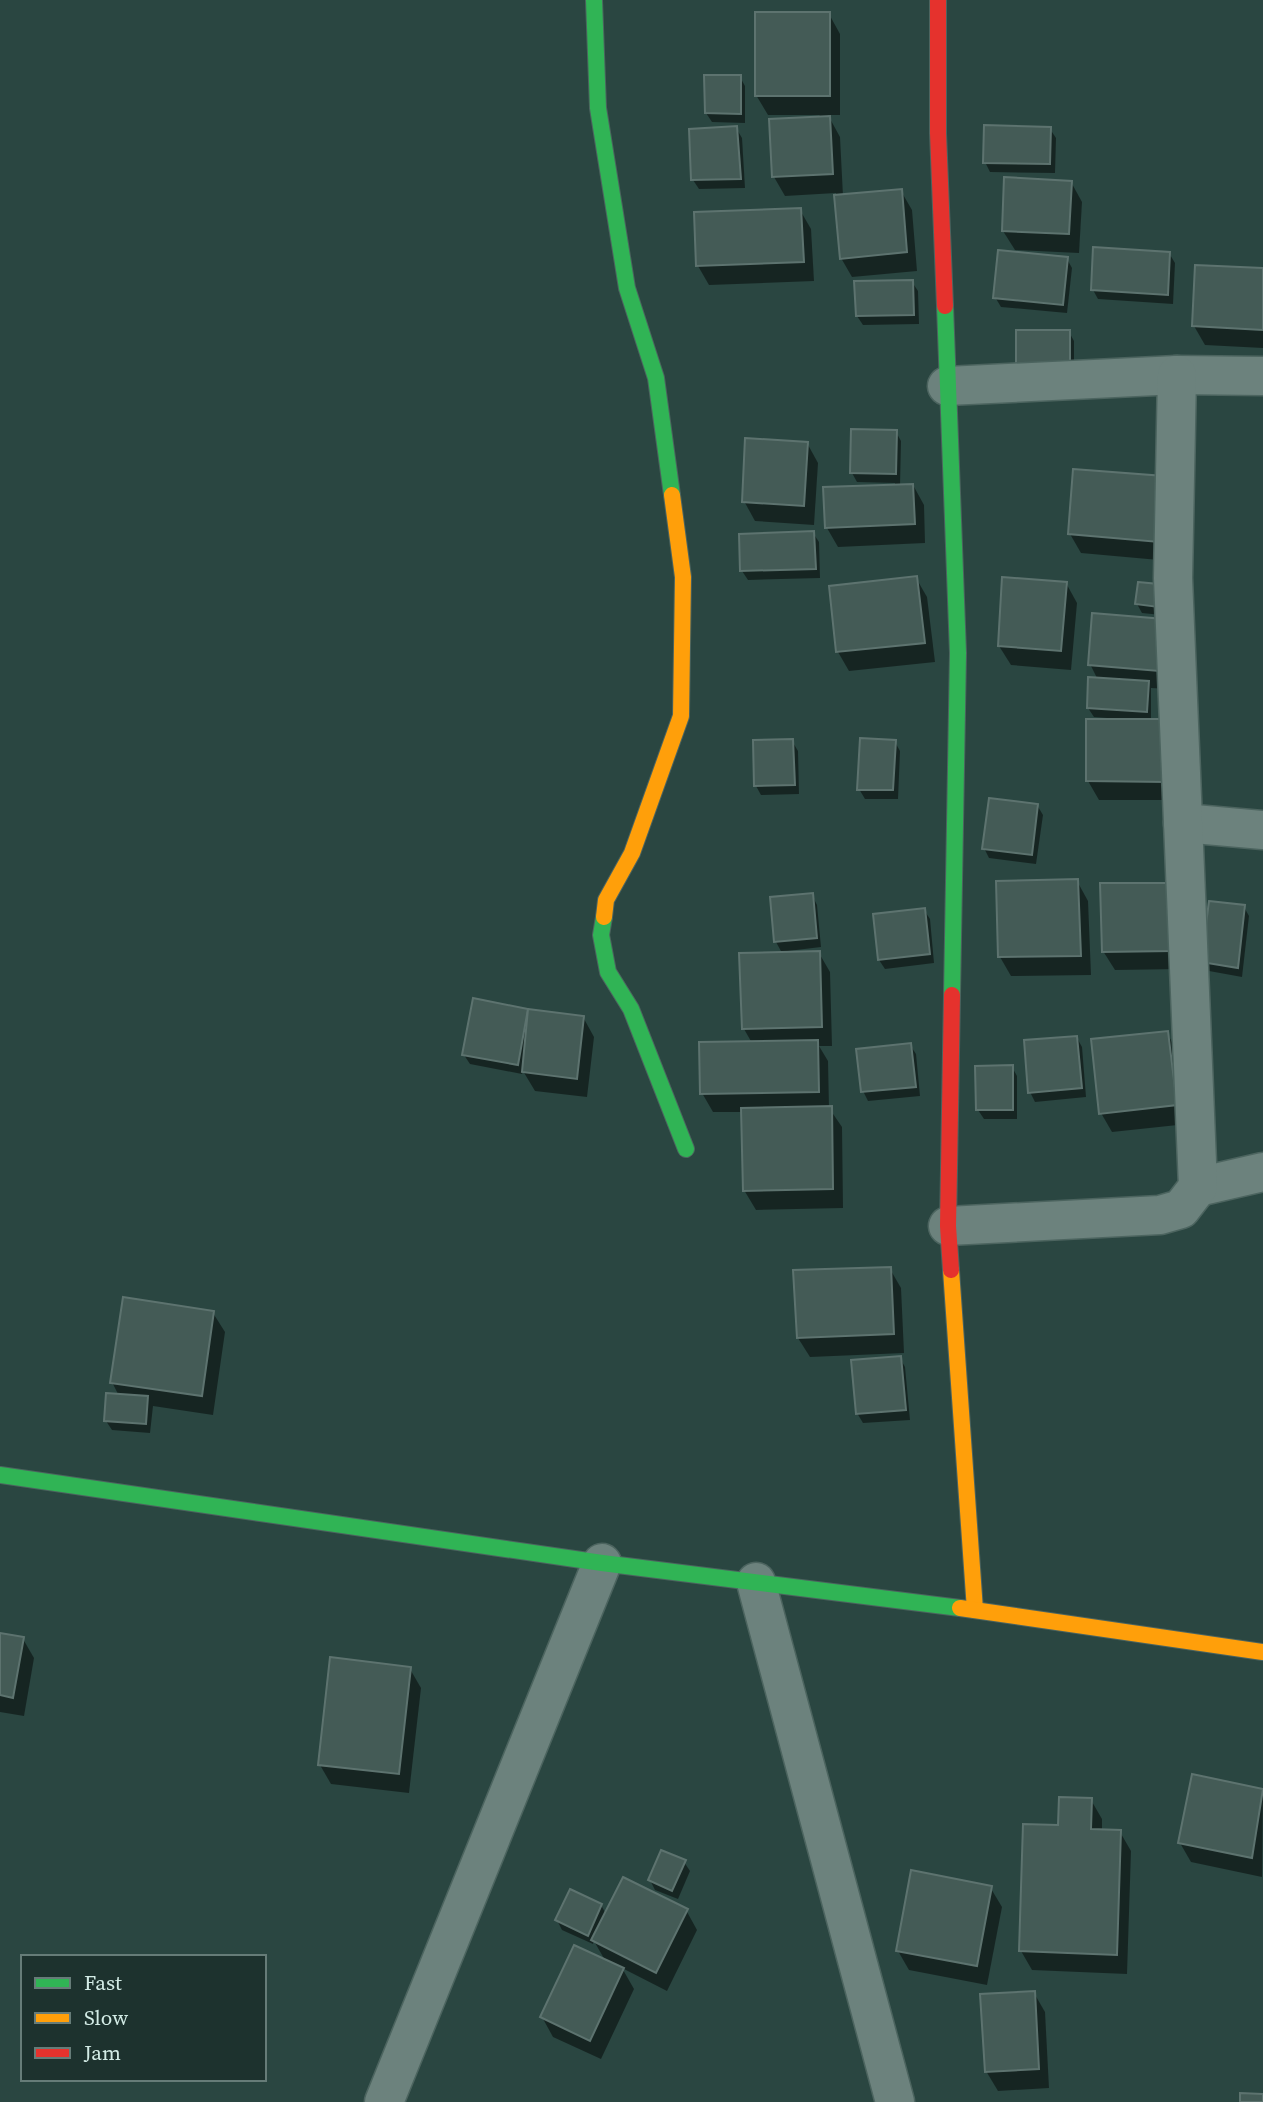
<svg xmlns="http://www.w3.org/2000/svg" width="1263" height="2102" font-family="'Source Serif 4',serif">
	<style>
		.shadow { fill: #0007 }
		.building { fill: #445b56; stroke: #5d736f; stroke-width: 2 }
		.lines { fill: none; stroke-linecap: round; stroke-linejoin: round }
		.street-casing { stroke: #4c645f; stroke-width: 41 }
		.fast-casing { stroke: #4c645f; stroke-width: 18 }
		.slow-casing { stroke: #4c645f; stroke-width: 18 }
		.jam-casing { stroke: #4c645f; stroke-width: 18 }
		.street { stroke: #6c827d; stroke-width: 38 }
		.fast { stroke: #30b455; stroke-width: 16 }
		.slow { stroke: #ff9f0a; stroke-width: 16 }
		.jam { stroke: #e5322d; stroke-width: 16 }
	</style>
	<rect width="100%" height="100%" fill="#2a4641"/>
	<g class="shadow">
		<polygon points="829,14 840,34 840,115 828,115 840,137 843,196 901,191 912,210 917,271 852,277 841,258 836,193 785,196 774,177 820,115 768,115 756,95"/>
		<polygon points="740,77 745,86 745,123 712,122 706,113"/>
		<polygon points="736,128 742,138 745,188 699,189 693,180"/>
		<polygon points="1050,129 1056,138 1055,173 990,172 985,162"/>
		<polygon points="1071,182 1082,202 1079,253 1015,250 1003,231"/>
		<polygon points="800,210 811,229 814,281 709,285 698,266"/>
		<polygon points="1169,253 1175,263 1173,304 1098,299 1093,290"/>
		<polygon points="1067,259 1072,268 1067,313 1001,307 995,297"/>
		<polygon points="1263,270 1263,348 1205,345 1194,326"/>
		<polygon points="912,282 918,291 919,324 863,325 857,316"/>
		<polygon points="1069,332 1074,341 1074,384 1023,383"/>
		<polygon points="896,432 901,441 900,486 913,485 924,505 925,543 838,547 827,528 895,486 895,483 857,482 852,473"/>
		<polygon points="807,443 818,463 814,525 755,521 744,501"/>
		<polygon points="1163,478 1170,561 1081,553 1070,534"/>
		<polygon points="813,533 819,542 820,578 748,580 742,571"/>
		<polygon points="916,578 927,597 935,662 849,671 838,652"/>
		<polygon points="1066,583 1077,603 1071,670 1011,665 999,646"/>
		<polygon points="1139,584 1171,616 1142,613 1137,604"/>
		<polygon points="1163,620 1170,689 1151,688 1151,721 1176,800 1099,800 1088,781 1107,718 1094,717 1088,708 1098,680 1090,664"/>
		<polygon points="792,741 798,751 799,794 761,795 756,786 755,742"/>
		<polygon points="895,742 900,751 898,799 865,799 859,789"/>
		<polygon points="1037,805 1043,815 1036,864 989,858 984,848"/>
		<polygon points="1077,881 1088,901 1091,975 1011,976 1000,957"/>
		<polygon points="1170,885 1182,969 1115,970 1103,951"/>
		<polygon points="812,895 817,905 821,947 788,951 788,953 819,953 830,972 832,1046 819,1046 828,1061 829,1108 842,1127 843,1208 756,1210 744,1190 743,1112 713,1112 702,1093 752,1043 744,1029 782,953 776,942"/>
		<polygon points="1244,907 1249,916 1242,977 1209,971 1203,962"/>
		<polygon points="924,910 930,919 934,963 885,969 879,960"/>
		<polygon points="527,1011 530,1016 583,1017 594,1037 587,1097 535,1091 523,1071 522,1074 470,1064 464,1055"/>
		<polygon points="1167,1033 1178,1053 1187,1124 1112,1132 1101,1113"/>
		<polygon points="1077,1038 1082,1047 1086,1097 1035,1102 1030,1092"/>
		<polygon points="910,1045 916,1054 920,1096 868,1101 863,1091"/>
		<polygon points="1012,1067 1017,1076 1017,1119 984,1119 978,1110"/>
		<polygon points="890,1269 901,1288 904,1353 810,1357 798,1338"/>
		<polygon points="213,1313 225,1332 213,1415 153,1406 150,1433 112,1430 106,1421 119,1396 112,1382"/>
		<polygon points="900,1358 905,1367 910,1420 863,1423 857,1413"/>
		<polygon points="0,1635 23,1639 34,1658 24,1716 0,1712"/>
		<polygon points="410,1669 421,1688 409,1793 331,1784 320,1765"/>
		<polygon points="1193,1776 1263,1791 1262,1877 1191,1862 1180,1843"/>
		<polygon points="1091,1800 1102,1819 1102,1831 1120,1832 1131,1851 1127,1974 1032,1970 1021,1951 1060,1827"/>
		<polygon points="684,1862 690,1871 678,1899 655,1890 650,1880"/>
		<polygon points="990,1887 1002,1907 987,1985 909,1970 898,1951"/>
		<polygon points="601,1905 606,1914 686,1910 697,1930 667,1991 622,1968 634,1989 601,2059 553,2037 542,2017 606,1962 594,1941 593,1944 562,1930 557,1920"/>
		<polygon points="1034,1993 1045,2012 1049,2088 998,2091 986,2071"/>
	</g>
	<g class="building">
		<rect x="755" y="12" width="75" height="84"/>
		<polygon points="704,75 741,75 741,114 705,113"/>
		<polygon points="830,116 833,174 772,177 769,119"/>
		<polygon points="984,125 1051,127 1050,164 983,163"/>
		<polygon points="737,126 741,179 691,180 689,129"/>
		<polygon points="1004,177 1072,181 1069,234 1002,231"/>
		<polygon points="902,189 907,252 840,259 834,195"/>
		<polygon points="801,208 804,262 696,266 694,212"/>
		<polygon points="1093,247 1170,252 1168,295 1091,290"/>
		<polygon points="998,250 1068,257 1063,305 993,298"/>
		<polygon points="1195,265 1263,268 1263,330 1192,326"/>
		<polygon points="913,280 914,315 856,316 854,281"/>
		<polygon points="1016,330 1070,330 1070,375 1016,374"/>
		<polygon points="851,429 897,430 896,474 850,473"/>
		<polygon points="745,438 808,442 804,506 742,502"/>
		<polygon points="1073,469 1164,476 1159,542 1068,534"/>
		<polygon points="913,484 915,524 825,528 823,487"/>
		<polygon points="814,531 816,569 740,571 739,534"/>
		<polygon points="917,576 925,643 836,652 829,586"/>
		<polygon points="1002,577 1067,582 1061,651 998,646"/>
		<polygon points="1138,582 1169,585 1166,608 1135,604"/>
		<polygon points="1092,613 1164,619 1159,671 1088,665"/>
		<polygon points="1088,677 1149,681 1147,712 1087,708"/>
		<polygon points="1086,719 1165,719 1166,782 1086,781"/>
		<polygon points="860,738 896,740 893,790 857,790"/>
		<polygon points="793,739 795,785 754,786 753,740"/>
		<polygon points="989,798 1038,804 1032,855 982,849"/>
		<polygon points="1078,879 1081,956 998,957 996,881"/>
		<polygon points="1100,883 1171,883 1172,951 1102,952"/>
		<polygon points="813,893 817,938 774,942 770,897"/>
		<polygon points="1209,901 1245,905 1238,968 1201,962"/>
		<polygon points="925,908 930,954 878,960 873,914"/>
		<polygon points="820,951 822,1027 742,1029 739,953"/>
		<polygon points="473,998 528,1009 518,1065 462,1055"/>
		<polygon points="528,1009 584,1016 577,1079 522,1072"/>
		<polygon points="1168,1031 1177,1105 1099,1114 1091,1039"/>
		<polygon points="1077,1036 1082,1088 1028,1093 1024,1040"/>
		<polygon points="818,1040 819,1092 700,1094 699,1042"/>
		<polygon points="911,1043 916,1087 861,1092 856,1049"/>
		<polygon points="1013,1065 1013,1110 976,1110 975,1066"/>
		<polygon points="832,1106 833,1189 743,1191 741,1108"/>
		<polygon points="891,1267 894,1334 797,1338 793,1270"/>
		<polygon points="123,1297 214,1311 202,1396 110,1383"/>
		<polygon points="901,1356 906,1410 856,1414 851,1360"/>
		<polygon points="106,1393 148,1396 146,1424 104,1421"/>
		<polygon points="0,1633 24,1637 13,1698 0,1695"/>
		<polygon points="330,1657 411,1667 399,1774 318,1765"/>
		<polygon points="1192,1774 1263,1789 1252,1858 1178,1843"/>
		<polygon points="1059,1797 1092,1798 1091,1829 1121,1830 1117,1955 1019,1951 1023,1824 1058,1825"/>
		<polygon points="661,1850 686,1860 672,1891 648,1880"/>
		<polygon points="911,1870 992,1886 977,1966 896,1951"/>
		<polygon points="623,1877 688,1909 656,1973 591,1940"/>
		<polygon points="570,1889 602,1904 588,1936 555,1920"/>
		<polygon points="574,1945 624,1968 590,2041 540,2017"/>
		<polygon points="1035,1991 1039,2069 985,2072 980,1994"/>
		<polygon points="1240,2093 1263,2094 1263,2102 1240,2102"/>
	</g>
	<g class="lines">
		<g class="street-casing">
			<g id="street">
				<polyline points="947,386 1177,375 1263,376"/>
				<polyline points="1183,823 1263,830"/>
				<polyline points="1198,1187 1263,1172"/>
				<polyline points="948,1226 1160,1215 1181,1209 1198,1187 1173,578 1177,375"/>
				<polyline points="756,1582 895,2102"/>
				<polyline points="384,2102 602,1563"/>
			</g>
		</g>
		<g class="fast-casing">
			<g id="fast">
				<polyline points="594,0 598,108 627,288 656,378 672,495"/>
				<polyline points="945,306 958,653 952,995"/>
				<polyline points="604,917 601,935 608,972 631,1009 686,1149"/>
				<polyline points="0,1475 602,1563 960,1608"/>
			</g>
		</g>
		<g class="slow-casing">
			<g id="slow">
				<polyline points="604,917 606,900 632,853 681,716 683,577 672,495"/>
				<polyline points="951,1270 975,1610"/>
				<polyline points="960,1608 1263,1652"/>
			</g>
		</g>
		<g class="jam-casing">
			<g id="jam">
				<polyline points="938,0 938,133 945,306"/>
				<polyline points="951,1270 948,1226 952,995"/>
			</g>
		</g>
		<use href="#street" class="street"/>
		<use href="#fast" class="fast"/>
		<use href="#slow" class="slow"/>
		<use href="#jam" class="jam"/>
	</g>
	<rect x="21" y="1955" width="245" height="126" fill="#1d322e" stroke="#667c78" stroke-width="2"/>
	<rect x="35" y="1978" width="35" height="10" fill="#30b455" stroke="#667c78" stroke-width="2"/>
	<text x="84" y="1990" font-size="21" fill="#d3ece6">Fast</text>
	<rect x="35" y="2013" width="35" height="10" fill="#ff9f0a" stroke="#667c78" stroke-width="2"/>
	<text x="84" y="2025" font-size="21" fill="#d3ece6">Slow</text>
	<rect x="35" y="2048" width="35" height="10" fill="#e5322d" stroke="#667c78" stroke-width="2"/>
	<text x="84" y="2060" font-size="21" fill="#d3ece6">Jam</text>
</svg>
